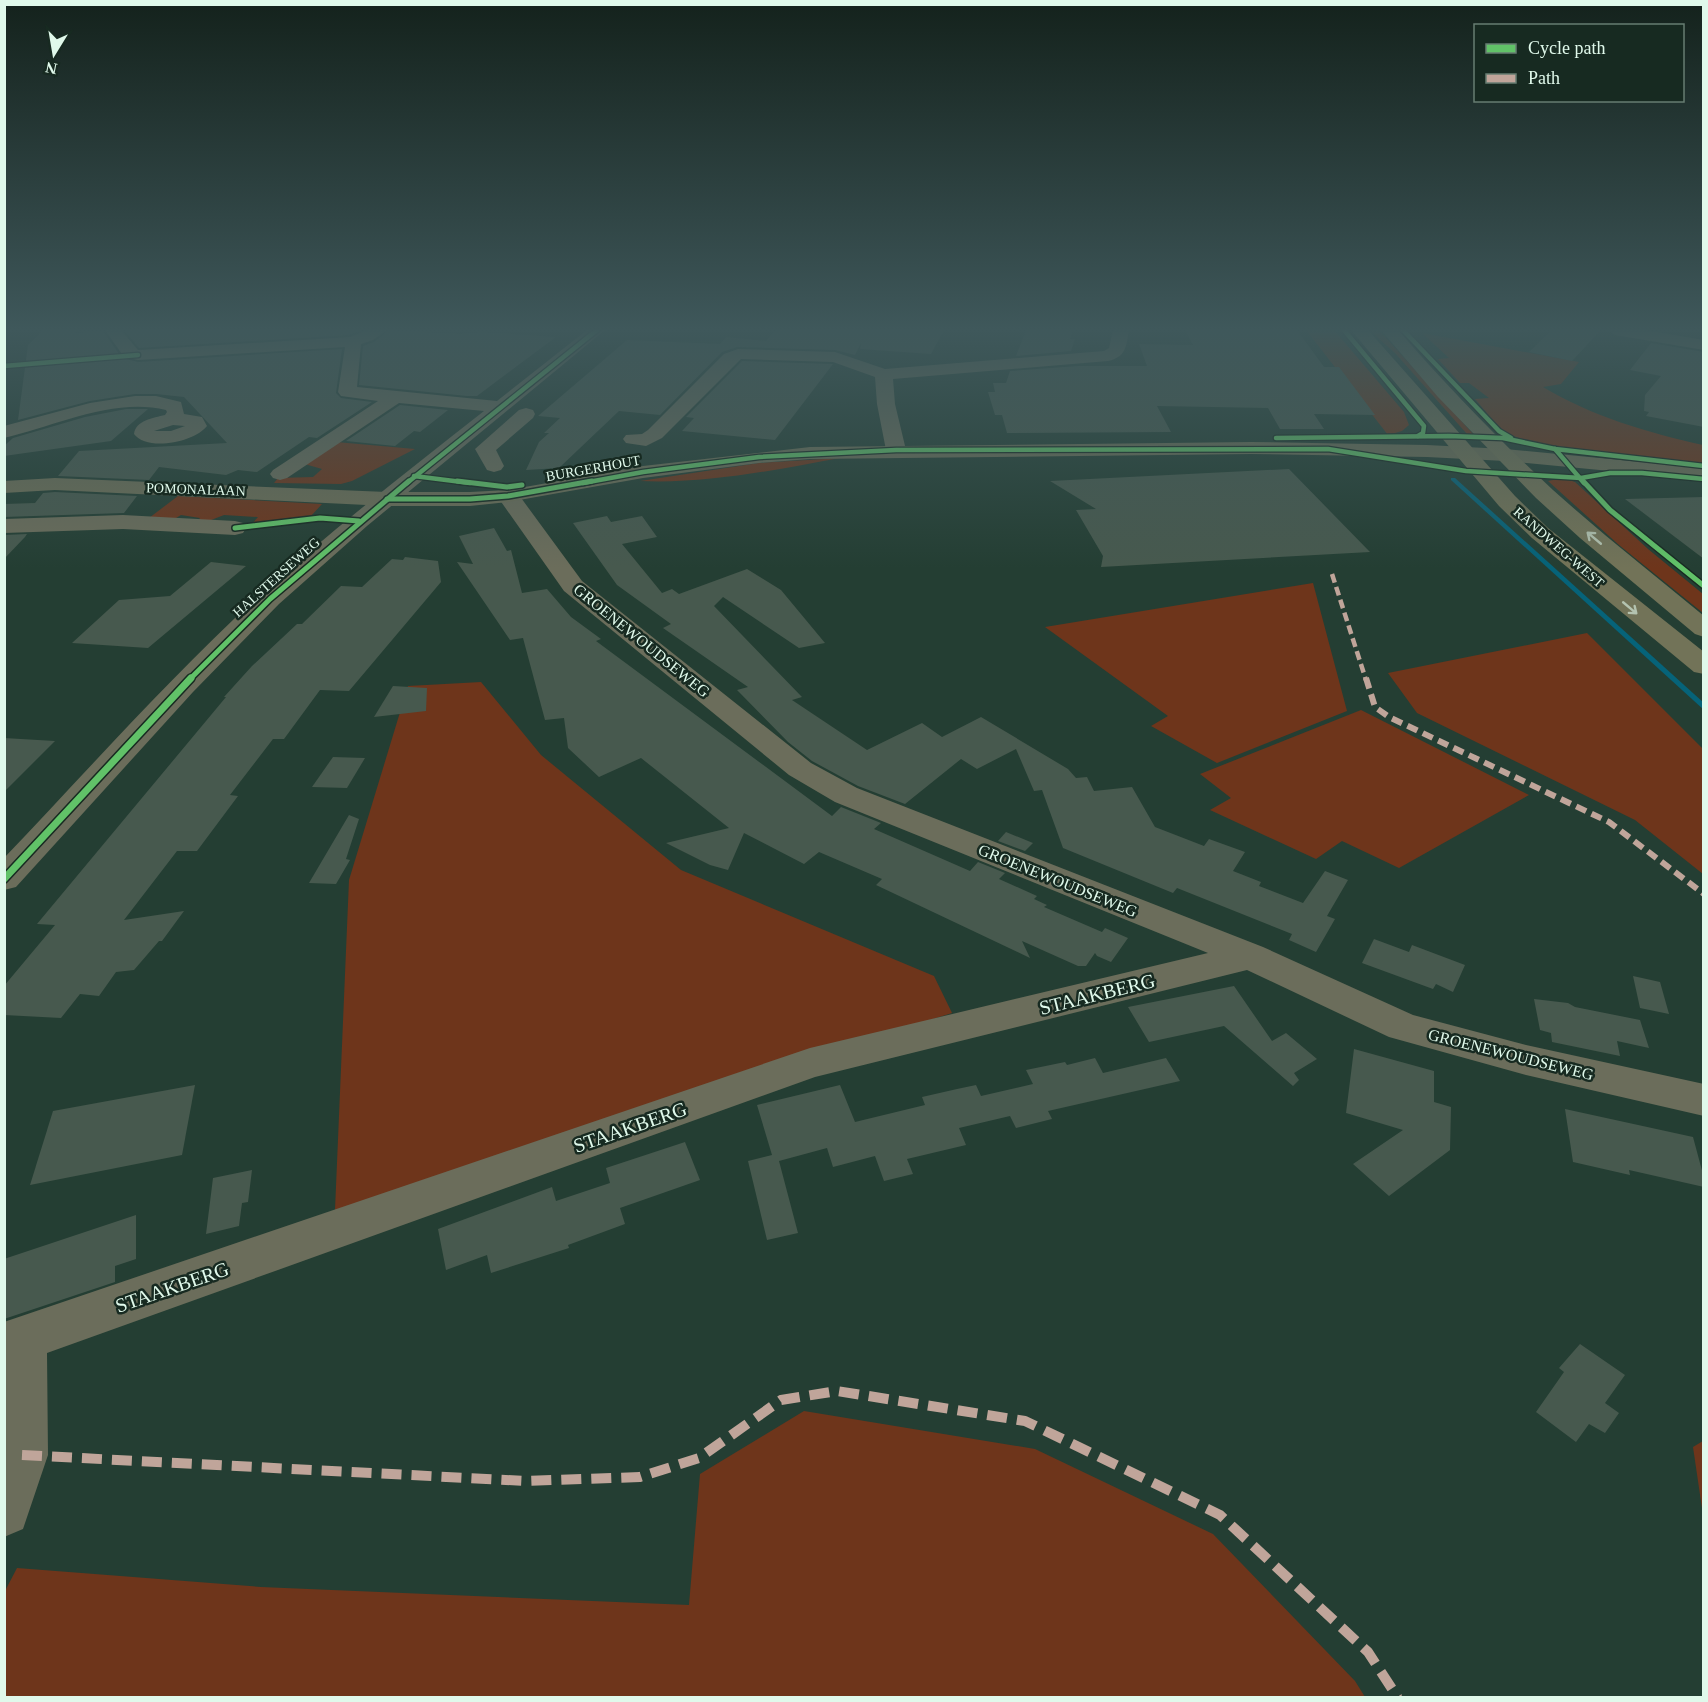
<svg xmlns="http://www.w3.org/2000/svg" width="1708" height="1702" font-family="Georgia,serif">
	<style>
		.green { fill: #6e351b }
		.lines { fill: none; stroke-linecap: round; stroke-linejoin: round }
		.stream { fill: #066379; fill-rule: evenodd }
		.building { fill: #47594e }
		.street { fill: #6b6d5b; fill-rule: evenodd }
		.secondary { fill: #6c6e57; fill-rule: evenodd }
		.primary { fill: #727358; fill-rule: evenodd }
		.quiet-far2 { stroke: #c0a59a; stroke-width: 4.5; stroke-dasharray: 9 4.5; stroke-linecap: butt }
		.quiet-far1 { stroke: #c0a59a; stroke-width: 6; stroke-dasharray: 11 6; stroke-linecap: butt }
		.quiet { stroke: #c0a59a; stroke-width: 10; stroke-dasharray: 20 10; stroke-linecap: butt }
		.cycleway-far2-casing { stroke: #172a21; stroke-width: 7 }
		.cycleway-far1-casing { stroke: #172a21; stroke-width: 8 }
		.cycleway-casing { stroke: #172a21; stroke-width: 10 }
		.cycleway-far2 { stroke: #61c268; stroke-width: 4.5 }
		.cycleway-far1 { stroke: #61c268; stroke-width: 5 }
		.cycleway { stroke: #61c268; stroke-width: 7 }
		.oneway { stroke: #b4c3b0 }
		.labels { text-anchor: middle; stroke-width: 5; stroke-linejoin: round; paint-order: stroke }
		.far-street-label { font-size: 14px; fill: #e0f9eb; stroke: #172a21 }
		.street-label { font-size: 16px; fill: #e0f9eb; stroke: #172a21 }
		.near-street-label { font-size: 20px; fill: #e0f9eb; stroke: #172a21 }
	</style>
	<rect width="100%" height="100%" fill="#243e33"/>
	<g class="green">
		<polygon points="1306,330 1334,330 1404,412 1409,425 1402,431 1388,435"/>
		<polygon points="1369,330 1379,330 1473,434 1467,434 1395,353"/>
		<path d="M1422 333 1579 362 1561 384 1543 387C1591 416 1649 433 1703 445V464C1660 458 1534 453 1503 430 1493 422 1484 409 1475 399L1489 398 1469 383H1460L1438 359 1449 358Z"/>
		<polygon points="336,442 415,449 352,481 341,484 274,483 278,478 313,477 322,469 301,463"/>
		<path d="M840 458C775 470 706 484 640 481L759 463Z"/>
		<polygon points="1563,478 1575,482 1648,549 1703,594 1703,613 1619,545 1548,481"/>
		<polygon points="178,496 322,504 311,516 251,525 258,517 224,515 206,522 196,523 200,518 181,515 171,521 149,518"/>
		<polygon points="1313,583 1347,711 1217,763 1151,726 1168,716 1045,627"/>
		<polygon points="1587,633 1703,749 1703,874 1635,820 1417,713 1388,673"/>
		<polygon points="481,682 541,755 681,870 934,976 952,1013 335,1210 349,880 408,686"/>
		<polygon points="1361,710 1529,795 1399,868 1342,841 1316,859 1210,810 1231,798 1200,774"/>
		<polygon points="804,1411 1035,1449 1213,1534 1355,1681 1365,1697 5,1697 5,1591 17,1568 261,1587 689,1605 700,1474"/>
		<polygon points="1703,1441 1703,1515 1693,1447"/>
	</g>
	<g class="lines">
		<polygon class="stream" points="1451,478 1455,478 1704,703 1704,710 1451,480"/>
	</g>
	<g class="building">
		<polygon points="43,330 78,330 76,333 103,331 122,358 138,362 342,349 336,393 341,398 372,402 317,438 309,437 257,472 238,470 226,475 159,467 149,480 58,476 79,451 227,443 184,397 156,394 135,394 90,401 18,420 28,345"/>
		<polygon points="124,330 361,330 349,335 139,348"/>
		<polygon points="389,330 459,334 481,332 556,337 477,396 467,396 359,385 363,346 374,342"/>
		<polygon points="775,330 944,330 931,354 860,349 861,343 855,355 835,350 737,347 722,352 660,415 619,411 559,468 526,470 539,442 549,433 544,433 560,418 538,416 627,340 720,344 726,337 766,341"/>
		<polygon points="1026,330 1073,330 1070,339 1075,339 1071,351 1016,356"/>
		<polygon points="1185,330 1297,330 1324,367 1339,367 1375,415 1314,414 1324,429 1280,429 1268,408 1157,406 1171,432 1007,433 1002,415 995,415 988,392 995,392 993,383 1006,383 1010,371 1078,366 1147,366 1139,344 1193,345"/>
		<polygon points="1552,330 1601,330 1572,361 1529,352"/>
		<polygon points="1651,343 1704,352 1704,427 1646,416 1649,412 1644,411 1645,395 1661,376 1630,370"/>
		<polygon points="742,361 833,364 775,440 682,431 694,418 686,417"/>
		<polygon points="400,405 448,410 420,432 414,431 395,446 346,441"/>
		<polygon points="126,409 148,409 111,441 4,456 4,446 13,438 85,417"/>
		<polygon points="1289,469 1370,552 1101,567 1103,556 1076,510 1096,509 1050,481"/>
		<polygon points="55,492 137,496 124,513 4,517 4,504 35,503 43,493"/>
		<polygon points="1704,497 1704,559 1625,499"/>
		<polygon points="607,516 611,522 642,516 657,537 622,544 662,593 672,589 679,594 747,569 781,590 825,643 799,648 723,597 714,606 802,697 792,700 867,750 922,723 942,737 981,717 1068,769 1076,778 1087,777 1094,791 1132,787 1155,827 1204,846 1209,839 1245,852 1233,871 1261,882 1259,886 1303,903 1325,871 1348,880 1327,916 1335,919 1316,952 1289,940 1292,934 1177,888 1173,893 1063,848 1042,790 1034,791 1016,749 977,769 961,759 905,804 858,786 812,761 788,742 737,690 748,687 663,628 671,624 617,585 573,523"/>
		<polygon points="494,528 507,551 511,550 522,593 547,589 571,617 601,639 596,641 832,816 841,807 881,823 874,829 970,871 978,862 1005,873 999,879 1037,896 1034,899 1047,905 1044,907 1102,932 1105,928 1128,938 1111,962 1097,956 1095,953 1086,966 1078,966 1022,941 1030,958 876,885 882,879 819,852 804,864 744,833 728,870 710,865 666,843 729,828 641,758 599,777 568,748 564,718 545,720 523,638 510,640 457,562 473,564 459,536"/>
		<polygon points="27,534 25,537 4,559 4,535"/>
		<polygon points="405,557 438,561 441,582 349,691 320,690 284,739 273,739 230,795 238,796 197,851 177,851 124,920 184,911 162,941 159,941 134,970 116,972 99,996 80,994 61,1018 4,1015 4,986 55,925 37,924 226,697 224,697 252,666 297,624 302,624 341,586 362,587 392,559 403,560"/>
		<polygon points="211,562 246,566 148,648 72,643 119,600 170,596"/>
		<polygon points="393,686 427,688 426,711 374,717"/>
		<polygon points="4,738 55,741 4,792"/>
		<polygon points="333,757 365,758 347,788 312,787"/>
		<polygon points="349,815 359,819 346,859 350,860 336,884 309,883"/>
		<polygon points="1006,832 1033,843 1025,851 998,841"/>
		<polygon points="1374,939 1409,952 1412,945 1465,965 1453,992 1436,984 1433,989 1362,963"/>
		<polygon points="1633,976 1660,982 1669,1014 1640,1008"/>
		<polygon points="1234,986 1272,1041 1286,1033 1317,1059 1294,1073 1299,1080 1293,1086 1224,1026 1149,1042 1128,1007"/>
		<polygon points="1534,999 1568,1003 1575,1007 1640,1020 1649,1048 1617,1041 1620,1056 1552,1042 1551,1033 1540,1030"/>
		<polygon points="1354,1049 1434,1071 1434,1102 1451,1107 1450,1150 1389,1196 1353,1164 1403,1130 1346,1113"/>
		<polygon points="1095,1058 1103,1073 1166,1058 1180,1081 1048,1111 1052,1119 1016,1128 1010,1116 959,1128 966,1145 907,1159 913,1174 884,1181 875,1156 833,1167 827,1148 779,1161 798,1233 767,1240 748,1161 772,1155 757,1105 840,1085 855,1122 925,1105 922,1097 957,1089 976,1085 981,1096 1033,1084 1026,1070 1065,1062 1067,1065"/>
		<polygon points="195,1085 182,1155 30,1185 53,1111"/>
		<polygon points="1565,1109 1693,1137 1704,1178 1704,1187 1629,1170 1630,1175 1573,1162"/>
		<polygon points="685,1142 700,1180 620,1208 625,1224 568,1245 569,1248 491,1273 487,1255 446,1270 438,1229 552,1187 556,1201 610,1183 606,1168"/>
		<polygon points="252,1170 248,1202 242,1203 239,1226 206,1234 213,1178"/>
		<polygon points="136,1215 136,1259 115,1266 115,1282 4,1319 4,1259"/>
		<polygon points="1580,1344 1625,1375 1605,1403 1619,1413 1605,1433 1589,1424 1576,1442 1536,1412 1564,1372 1559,1368"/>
	</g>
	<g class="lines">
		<g class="street">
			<path d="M105 330H121L138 350 350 337 367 330H387L373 340 361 344 357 387 497 401 587 330H605L367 526 279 604 193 692 16 887 4 890V858C89 769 171 676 262 593 333 529 409 470 484 411L399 403 287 478 280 480 273 478 270 474 273 470 378 401 341 396 338 392 345 347 138 360 124 357Z"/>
			<path d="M1113 330H1129C1126 347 1126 357 1108 361L893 379 895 404 906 450 903 454H889L886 450 877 404 875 377 833 362 741 359 662 438 646 446 626 443 623 439 626 435 642 434 648 430 724 354 738 349 835 352 885 369 1104 351 1109 348Z"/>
			<polygon points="1607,330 1645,330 1704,340 1704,350 1615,335"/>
			<path d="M135 396H156L181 402 184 414 202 417 207 426C195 442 147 452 134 434 136 420 153 418 165 415L167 412 166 410C114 397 55 426 4 438V426L90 403ZM173 425 185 426 171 431H154Z"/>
			<polygon points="526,408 533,410 535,414 533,418 496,450 504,466 501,470 494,472 487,470 475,449 519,410"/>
			<polygon points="508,490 516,491 582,581 811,763 857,788 1263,947 1413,1015 1526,1045 1704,1084 1704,1116 1526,1075 1389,1037 1247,970 815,1077 47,1353 48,1455 23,1529 4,1537 4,1322 810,1048 1208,953 835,802 789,775 564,591 497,496 500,491"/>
			<polygon points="123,515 235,521 243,523 246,528 243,533 235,535 123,529 4,533 4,519"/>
		</g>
		<polygon class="secondary" points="1251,442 1427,445 1505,449 1704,468 1704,480 1505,461 1427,457 1251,454 810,459 759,463 643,478 508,502 470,506 387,506 55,490 4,493 4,481 55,478 387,492 470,492 508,490 643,466 810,447"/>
		<g class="primary">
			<polygon points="1351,330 1368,330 1515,496 1548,528 1704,652 1704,674 1694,672 1532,538 1499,506"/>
			<path d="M1381 330H1398C1447 386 1499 440 1553 490 1602 534 1653 574 1704 616V637L1695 634 1580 538 1536 498 1438 397Z"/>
		</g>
		<polyline class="quiet-far2" points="1332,574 1366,680"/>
		<polyline class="quiet-far1" points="1366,678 1375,707 1389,717 1609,822 1704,894"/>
		<polyline class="quiet" points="22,1455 526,1481 640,1477 699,1458 781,1400 837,1391 1025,1421 1220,1515 1368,1652 1398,1698"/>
		<g class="cycleway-far2-casing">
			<g id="cycleway-far2">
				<polyline points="1344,330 1424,426 1423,433 1418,436"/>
				<polyline points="1403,330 1499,431 1511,438"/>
				<polyline points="4,366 138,355"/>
				<polyline points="1276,438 1449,436 1503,438 1555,449 1704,466"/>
				<polyline points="1555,449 1584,483"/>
				<polyline points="414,476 470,483"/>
				<polyline points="407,483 597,330"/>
				<polyline points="583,483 643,472 759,457 896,450 1328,449 1466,471 1581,478 1610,473 1642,473 1704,479"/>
			</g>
		</g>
		<g class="cycleway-far1-casing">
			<g id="cycleway-far1">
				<polyline points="457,481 507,487 522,485"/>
				<polyline points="1583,481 1610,510 1704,586"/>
				<polyline points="387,499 470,499 508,496 592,481"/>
				<polyline points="235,528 320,518 359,521"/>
				<polyline points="189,680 270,599 409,481"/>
			</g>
		</g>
		<g class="cycleway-casing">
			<polyline id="cycleway" points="4,879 191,678"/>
		</g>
		<use href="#cycleway-far2" class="cycleway-far2"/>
		<use href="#cycleway-far1" class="cycleway-far1"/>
		<use href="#cycleway" class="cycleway"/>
	</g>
	<defs><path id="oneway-shaft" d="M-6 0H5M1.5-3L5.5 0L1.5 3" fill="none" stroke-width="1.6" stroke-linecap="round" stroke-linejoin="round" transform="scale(1.5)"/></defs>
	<g class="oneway">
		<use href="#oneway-shaft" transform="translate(1594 538) rotate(-140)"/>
		<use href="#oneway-shaft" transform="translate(1630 608) rotate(40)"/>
	</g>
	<linearGradient id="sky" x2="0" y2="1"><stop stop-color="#14221c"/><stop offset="0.58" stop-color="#3f585b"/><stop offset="1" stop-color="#3f585b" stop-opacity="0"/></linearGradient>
	<rect width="1708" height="568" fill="url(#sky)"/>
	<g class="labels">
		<g class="far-street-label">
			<text transform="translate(593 468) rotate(-10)" y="5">BURGERHOUT</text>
			<text transform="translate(196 489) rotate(2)" y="5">POMONALAAN</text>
			<text transform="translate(1559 547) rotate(41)" y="5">RANDWEG-WEST</text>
			<text transform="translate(276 577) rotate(-42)" y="5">HALSTERSEWEG</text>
		</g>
		<g class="street-label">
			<text transform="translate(642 640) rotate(39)" y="6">GROENEWOUDSEWEG</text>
			<text transform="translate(1058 880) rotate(22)" y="6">GROENEWOUDSEWEG</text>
			<text transform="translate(1511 1054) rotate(14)" y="6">GROENEWOUDSEWEG</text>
		</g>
		<g class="near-street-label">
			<text transform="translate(1097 994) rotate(-14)" y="7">STAAKBERG</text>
			<text transform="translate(630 1127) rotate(-19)" y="7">STAAKBERG</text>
			<text transform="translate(172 1287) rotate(-19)" y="7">STAAKBERG</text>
		</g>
	</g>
	<rect width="1708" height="1702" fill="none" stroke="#e0f9eb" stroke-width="12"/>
	<rect x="1474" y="24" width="210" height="78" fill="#172a21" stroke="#677d72" stroke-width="1.5"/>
	<rect x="1486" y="44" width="30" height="9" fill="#61c268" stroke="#677d72" stroke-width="1.5"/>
	<text x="1528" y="54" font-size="18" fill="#e0f9eb">Cycle path</text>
	<rect x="1486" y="74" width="30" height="9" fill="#c0a59a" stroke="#677d72" stroke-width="1.5"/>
	<text x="1528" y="84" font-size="18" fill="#e0f9eb">Path</text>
	<g transform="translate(54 54) rotate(191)" stroke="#172a21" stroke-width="4.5" paint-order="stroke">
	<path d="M0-4.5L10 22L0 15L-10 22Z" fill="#e0f9eb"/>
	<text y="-9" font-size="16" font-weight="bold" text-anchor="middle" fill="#e0f9eb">N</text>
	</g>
</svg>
